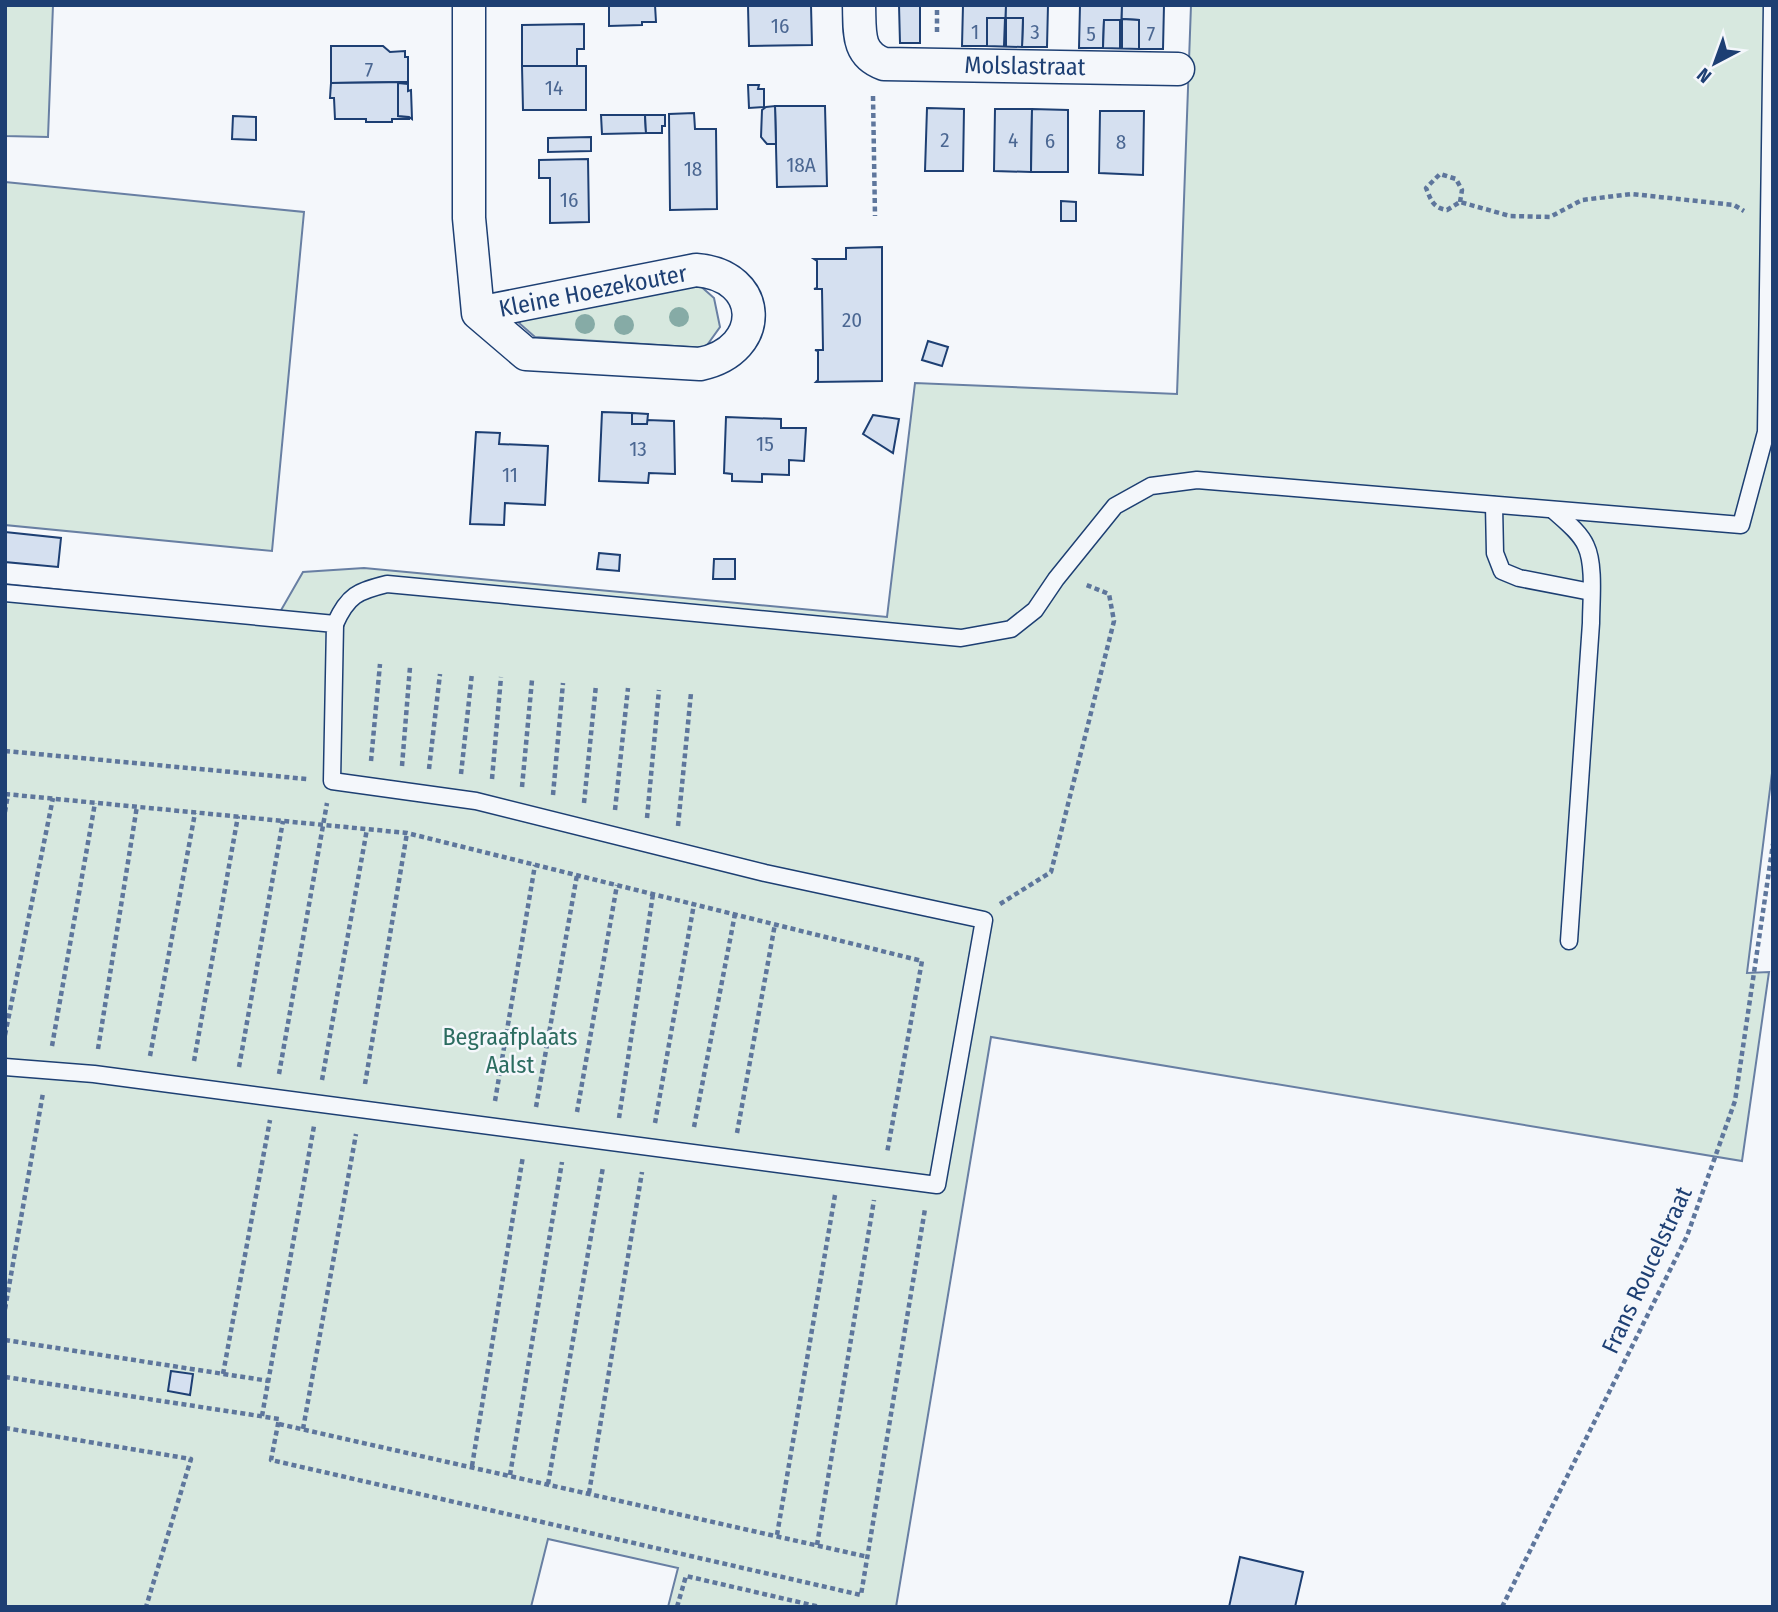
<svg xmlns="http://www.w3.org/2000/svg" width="1778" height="1612" font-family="'Fira Sans Condensed',sans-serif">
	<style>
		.green { fill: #d7e8df; stroke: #687fa3; stroke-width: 2 }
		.building { fill: #d5e0f0; stroke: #1d3f73; stroke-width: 2 }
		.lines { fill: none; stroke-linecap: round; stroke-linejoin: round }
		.service-casing { stroke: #1d3f73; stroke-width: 19 }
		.minor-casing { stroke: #1d3f73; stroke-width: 35 }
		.path { stroke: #5e769c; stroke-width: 4.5; stroke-dasharray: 5 3.5; stroke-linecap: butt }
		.service { stroke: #f4f7fb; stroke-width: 16 }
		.minor { stroke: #f4f7fb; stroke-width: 32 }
		.tree { fill: #86aba6 }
		.labels { text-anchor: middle; stroke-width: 5; stroke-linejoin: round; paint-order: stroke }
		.number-label { font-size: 21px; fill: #4b6792 }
		.street-label { font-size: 24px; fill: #1d3f73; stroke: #f4f7fb }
		.park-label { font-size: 24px; fill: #2c6c60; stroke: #f4f7fb }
	</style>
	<rect width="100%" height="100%" fill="#f4f7fb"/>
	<g class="green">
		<polygon points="5,5 53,5 48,137 5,136"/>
		<polygon points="1191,5 1773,5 1773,765 1747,973 1769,972 1742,1161 991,1037 896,1607 668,1607 678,1568 548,1539 531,1607 5,1607 5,584 280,612 303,572 364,568 887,617 915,383 1177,394"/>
		<polygon points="5,182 304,212 272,551 5,525"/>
		<polygon points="697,283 714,298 720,327 705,348 535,337 519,323 529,311"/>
	</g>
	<g class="building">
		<polygon points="609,5 655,5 656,22 642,22 642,25 609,26"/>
		<polygon points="811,5 812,45 749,46 748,6"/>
		<polygon points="899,5 920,5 920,43 900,43"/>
		<polygon points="963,5 1006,5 1005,46 1005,18 987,18 987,46 962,46"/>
		<polygon points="1006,5 1048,5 1047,47 1022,47 1023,18 1006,18 1005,46"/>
		<polygon points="1080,5 1122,5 1121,48 1120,20 1104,20 1103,48 1079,48"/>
		<polygon points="1122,5 1164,5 1163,49 1139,49 1139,20 1122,19 1121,48"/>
		<polygon points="987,18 1005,18 1004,46 1006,46 1006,18 1023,18 1022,47 987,46"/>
		<polygon points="1122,19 1139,20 1139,49 1103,48 1104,20 1120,20 1120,48 1122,48"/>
		<polygon points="584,24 584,49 577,49 577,66 522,66 522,25"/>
		<polygon points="331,46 383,46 390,52 405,51 405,57 408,57 408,82 331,83"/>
		<polygon points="522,66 586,66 586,110 523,110"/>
		<polygon points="408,82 398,83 398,116 409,117 409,119 392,119 392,122 366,122 366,119 335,119 334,98 330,98 331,83"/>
		<polygon points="398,83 408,84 408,91 411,90 412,119 409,117 398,116"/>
		<polygon points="748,85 759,85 758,89 764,89 764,107 749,108"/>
		<polygon points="775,106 825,106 827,186 777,187"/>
		<polygon points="775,106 776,144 767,144 761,137 762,110 766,107"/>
		<polygon points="927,108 964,109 963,171 925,171"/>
		<polygon points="995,109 1032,109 1031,172 994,171"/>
		<polygon points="1032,109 1068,110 1068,172 1031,172"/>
		<polygon points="1100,111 1144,111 1143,175 1099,173"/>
		<polygon points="694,113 695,129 716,129 717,209 670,210 669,114"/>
		<polygon points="601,115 645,115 646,133 602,134"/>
		<polygon points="645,115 665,115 665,126 662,126 662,133 646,133"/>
		<polygon points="233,116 256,117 256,140 232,139"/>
		<polygon points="591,137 591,151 548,152 548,138"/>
		<polygon points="588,159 589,222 550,223 550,178 539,178 539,160"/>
		<polygon points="1061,201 1076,202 1076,221 1061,221"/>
		<polygon points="882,247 882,381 816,382 818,380 818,351 815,350 823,350 822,289 814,289 817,288 817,261 814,259 846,259 846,248"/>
		<polygon points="928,341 948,347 942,366 922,360"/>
		<polygon points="602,412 632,413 632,424 647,424 647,420 674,421 675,474 649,473 648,483 599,481"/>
		<polygon points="632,413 648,414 647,424 632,424"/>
		<polygon points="873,415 899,419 893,453 863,434"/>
		<polygon points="726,417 781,419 781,428 806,428 804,461 789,460 789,475 762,474 762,482 732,481 732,474 724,473"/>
		<polygon points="476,432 500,433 499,444 548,446 545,505 505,503 504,525 470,524"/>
		<polygon points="5,532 61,538 58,567 5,562"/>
		<polygon points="599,553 620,555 619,571 597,569"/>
		<polygon points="714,559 735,559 735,579 713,579"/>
		<polygon points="171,1371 193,1374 190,1395 168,1391"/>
		<polygon points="1240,1557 1303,1572 1295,1607 1229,1607"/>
	</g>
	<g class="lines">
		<g class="service-casing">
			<g id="service">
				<polyline points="1494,505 1495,553 1502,571 1519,578 1591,592"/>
				<path d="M1553 510C1564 520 1580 532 1586 546 1595 565 1591 602 1591 623L1569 941"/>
				<polyline points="5,593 335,624 332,781 476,801 765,873 984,920 937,1185 94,1074 5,1067"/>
				<path d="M335 624C348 595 358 591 387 584L961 638 1011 629 1035 610 1056 579 1115 506 1151 486 1197 480 1741 525 1766 432 1772 5"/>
			</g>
		</g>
		<g class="minor-casing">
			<g id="minor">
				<path d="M469 5V218L478 313 526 354 700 364C767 350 764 275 696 270L478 313"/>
				<path d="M859 5C860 31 856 54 884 64L1178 69"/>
			</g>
		</g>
		<g class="path">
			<polyline points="937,32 937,5"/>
			<polyline points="873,96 875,216"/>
			<path d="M1460 202 1462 190 1456 179 1440 174 1426 188C1431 200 1433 208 1447 210L1460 202 1510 216 1550 217 1582 200 1632 194 1734 205 1744 211"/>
			<polyline points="5,751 307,779"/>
			<polyline points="371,761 380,664"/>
			<polyline points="402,766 410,667"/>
			<polyline points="429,769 440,674"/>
			<polyline points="461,774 472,673"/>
			<polyline points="492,779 501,677"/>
			<polyline points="522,787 532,680"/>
			<polyline points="5,794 407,833 922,961 887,1153"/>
			<polyline points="553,795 563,683"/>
			<polyline points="584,803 596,685"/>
			<polyline points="615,810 628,688"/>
			<polyline points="5,812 8,794"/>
			<polyline points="647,818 659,690"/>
			<polyline points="678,826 691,693"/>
			<polyline points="1000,904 1051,872 1114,621 1109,594 1084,584"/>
			<polyline points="5,1035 53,798"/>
			<polyline points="52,1046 95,803"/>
			<polyline points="98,1049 137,806"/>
			<polyline points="150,1056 195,813"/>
			<polyline points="194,1061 238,816"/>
			<polyline points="239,1067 283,821"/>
			<polyline points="279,1074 327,803"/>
			<polyline points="322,1080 367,829"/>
			<polyline points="365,1084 407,833"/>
			<polyline points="495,1101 535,865"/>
			<polyline points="536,1107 577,875"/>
			<polyline points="577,1112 617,885"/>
			<polyline points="619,1118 653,894"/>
			<polyline points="655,1123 694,904"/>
			<polyline points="694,1127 735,914"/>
			<polyline points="737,1133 775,924"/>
			<polyline points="5,1309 43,1093"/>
			<polyline points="5,1340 269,1381"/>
			<polyline points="223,1374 270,1120"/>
			<polyline points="5,1377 279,1419 271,1460 861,1595 925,1209"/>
			<polyline points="262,1416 314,1126"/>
			<polyline points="279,1424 868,1557"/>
			<polyline points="5,1428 191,1459 146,1607"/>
			<polyline points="303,1429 356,1134"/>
			<polyline points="472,1466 523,1156"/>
			<polyline points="510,1475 562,1162"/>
			<polyline points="548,1484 603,1167"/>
			<polyline points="589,1493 642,1172"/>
			<polyline points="777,1535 835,1195"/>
			<polyline points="817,1545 874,1200"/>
			<polyline points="677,1607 686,1576 820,1607"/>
			<polyline points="1502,1607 1687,1236 1735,1101 1773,844"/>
		</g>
		<use href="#service" class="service"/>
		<use href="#minor" class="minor"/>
	</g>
	<g class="tree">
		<circle cx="679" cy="317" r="10"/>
		<circle cx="585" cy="324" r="10"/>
		<circle cx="624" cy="325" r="10"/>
	</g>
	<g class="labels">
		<g class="number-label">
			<text x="780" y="33">16</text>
			<text x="975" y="39">1</text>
			<text x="1035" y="39">3</text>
			<text x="1091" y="41">5</text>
			<text x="1151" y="41">7</text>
			<text x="369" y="77">7</text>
			<text x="554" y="95">14</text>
			<text x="945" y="147">2</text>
			<text x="1013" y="147">4</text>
			<text x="1050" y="148">6</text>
			<text x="1121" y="149">8</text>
			<text x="801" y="172">18A</text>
			<text x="693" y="176">18</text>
			<text x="569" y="207">16</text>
			<text x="852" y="327">20</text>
			<text x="765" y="451">15</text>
			<text x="638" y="456">13</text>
			<text x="510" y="482">11</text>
		</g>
		<g class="street-label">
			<text transform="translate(1025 66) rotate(1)" y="8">Molslastraat</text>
			<text transform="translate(593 291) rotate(-11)" y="8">Kleine Hoezekouter</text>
			<text transform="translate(1647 1270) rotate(-65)" y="8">Frans Roucelstraat</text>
		</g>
		<g class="park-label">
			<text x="510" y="1045">Begraafplaats<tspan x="510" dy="28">Aalst</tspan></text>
		</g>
	</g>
	<rect width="1778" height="1612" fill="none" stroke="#1d3f73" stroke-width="14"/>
	<g transform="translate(1715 63) rotate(221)" stroke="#f4f7fb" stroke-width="5" paint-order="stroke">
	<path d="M0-5L12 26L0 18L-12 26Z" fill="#1d3f73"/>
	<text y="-10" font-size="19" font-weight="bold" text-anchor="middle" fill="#1d3f73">N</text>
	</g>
</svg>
